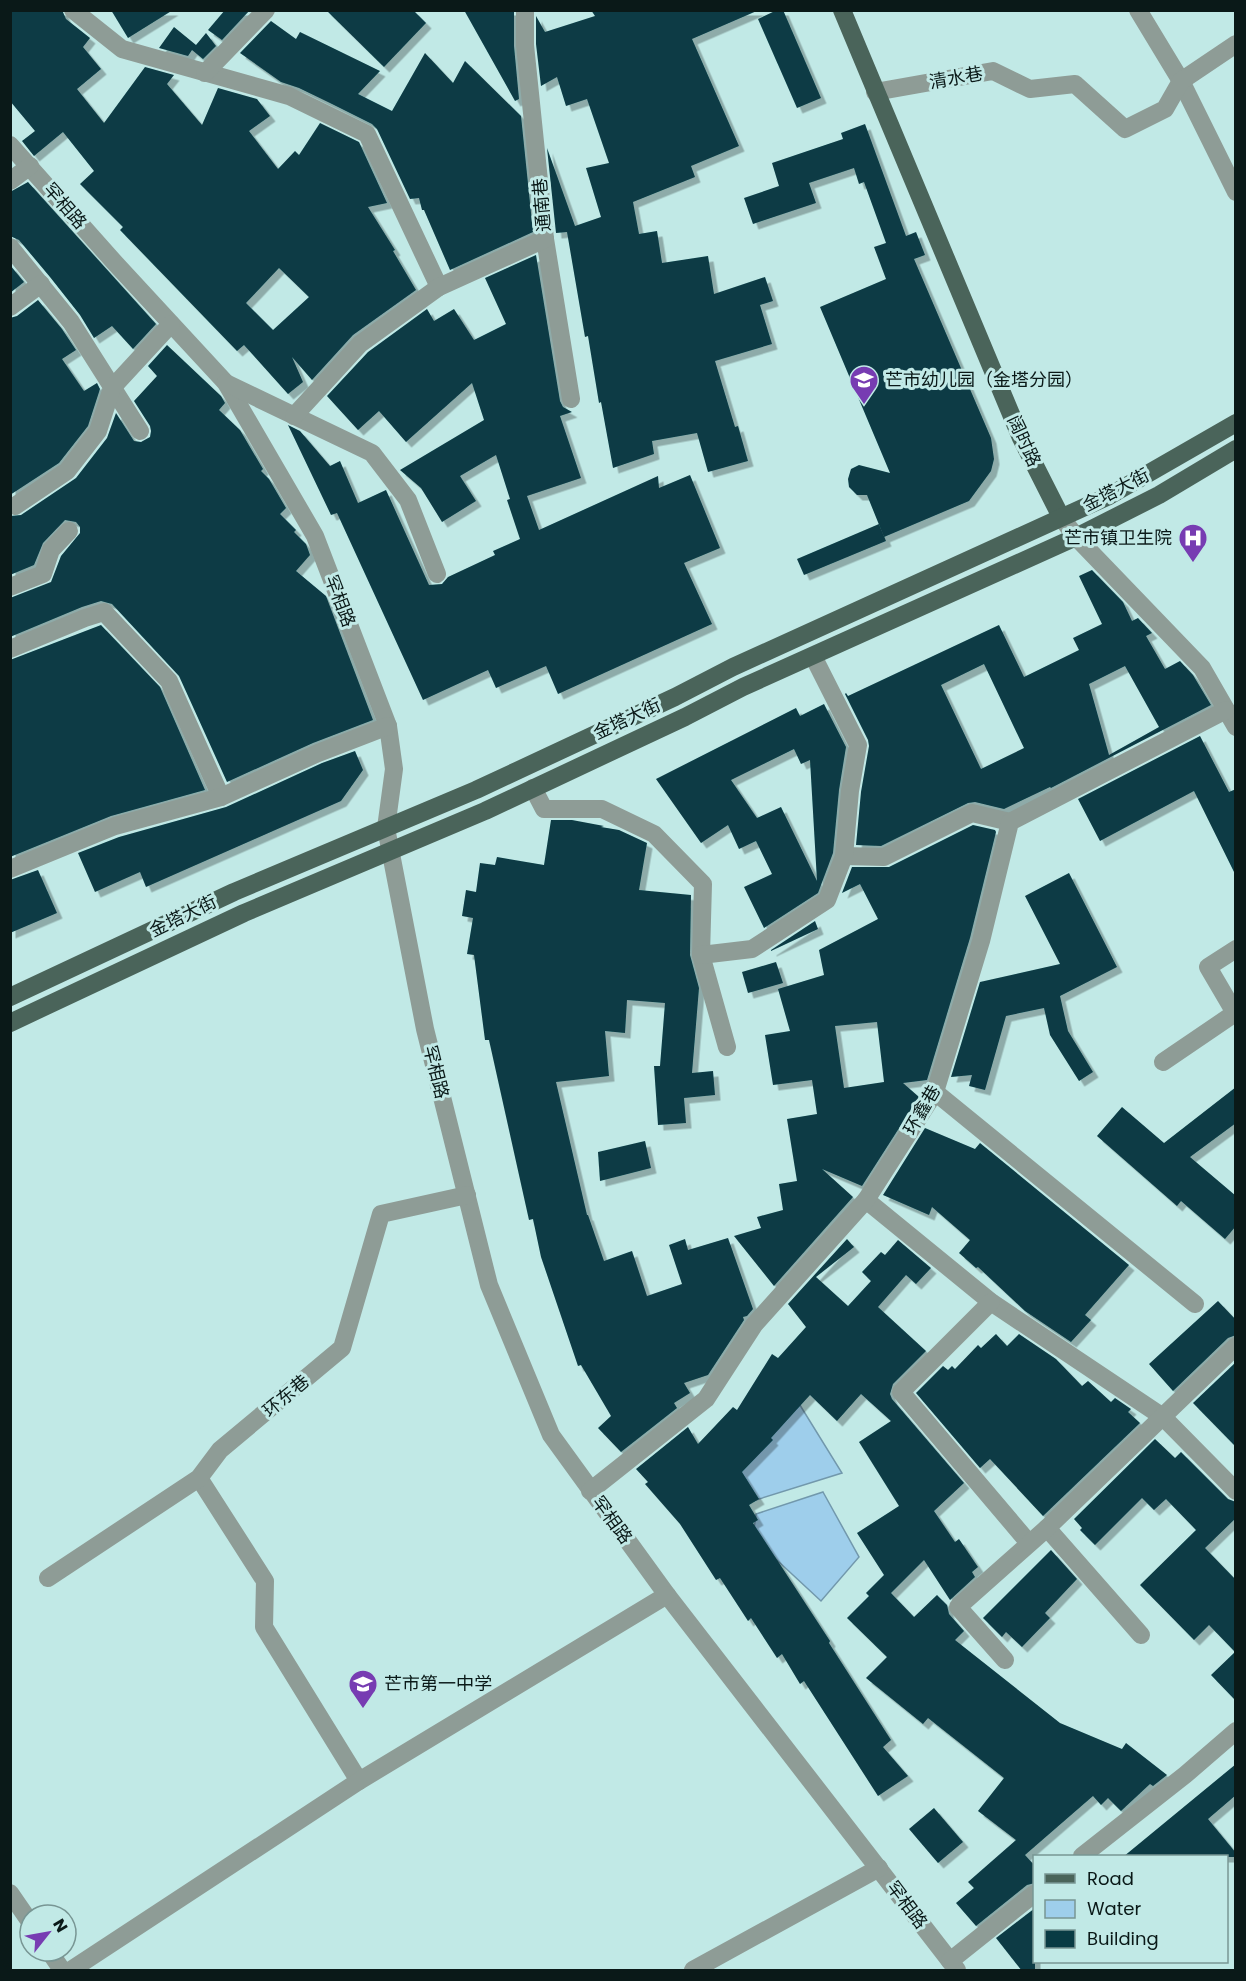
<svg xmlns="http://www.w3.org/2000/svg" width="1246" height="1981" font-family="Poppins,'Noto Sans SC',sans-serif">
	<style>
		.water { fill: #9eceeb; stroke: #7298ac; stroke-width: 1.5 }
		.building { fill: #093b44; fill-rule: evenodd; filter: url(#shadow) }
		.lines { fill: none; stroke-linecap: round; stroke-linejoin: round }
		.minor { stroke: #8e9c96; stroke-width: 18 }
		.major { stroke: #4a645a; stroke-width: 18 }
		.labels { text-anchor: middle; stroke-width: 6; stroke-linejoin: round; paint-order: stroke }
		.street-label { font-size: 18px; fill: #0a1918; stroke: #c1e9e6 }
		.poi-label { font-size: 18px; fill: #0a1918; stroke: #c1e9e6; text-anchor: start }
	</style>
	<defs>
		<filter id="shadow"><feDropShadow dx="5.5" dy="5.5" stdDeviation="0" flood-color="#0004"/></filter>
	</defs>
	<rect width="100%" height="100%" fill="#c1e9e6"/>
	<g class="water">
		<polygon points="790,1389 842,1473 743,1504 731,1472"/>
		<polygon points="823,1492 859,1557 821,1601 753,1538 756,1514"/>
	</g>
	<g class="building">
		<path d="M10 10H62L66 19 90 38 83 47 101 69 77 89 104 123 145 67 174 75 167 84 202 125 218 88 257 99 270 116 249 131 278 169 295 151 299 155 320 123 359 142 387 203 368 207 395 250 393 251 416 290 353 335 312 380 292 357 303 382 288 394 244 345 237 351 120 230 123 227 80 184 94 171 63 132 34 156 22 141 35 131 10 101ZM279 268 309 297 273 330 246 303Z"/>
		<polygon points="111,10 173,10 128,38"/>
		<polygon points="225,10 250,10 222,40 208,30"/>
		<polygon points="326,10 413,10 426,23 384,67"/>
		<polygon points="464,10 514,10 514,46 519,99 515,101"/>
		<polygon points="591,10 759,10 692,39 739,146 691,166 695,177 633,202 639,234 657,231 662,263 708,256 714,294 765,277 773,301 760,305 772,344 715,361 735,427 738,426 748,461 708,472 697,433 652,441 654,454 613,468 601,402 599,403 588,336 585,337 567,232 556,233 547,148 575,226 601,217 586,168 609,163 587,99 566,106 557,77 541,86 536,44 536,16 545,32 595,16"/>
		<polygon points="777,10 783,10 821,98 797,108 758,19"/>
		<polygon points="271,21 296,39 300,32 380,71 358,94 392,111 425,53 453,83 465,61 521,116 533,232 450,270 424,210 422,210 419,198 410,199 377,129 372,124 332,104 299,88 281,82 240,53"/>
		<polygon points="174,27 196,45 206,33 216,46 203,59 192,50 188,56 159,48"/>
		<polygon points="865,124 906,236 916,232 925,255 914,259 991,438 994,459 991,471 969,501 884,537 867,495 857,495 849,487 848,479 851,469 859,465 890,473 820,307 886,279 874,247 886,243 864,182 859,184 854,168 809,183 816,203 753,224 744,198 779,186 772,163 843,139 841,133"/>
		<polygon points="28,182 156,324 133,349 112,326 94,338 80,315 50,277 19,240 10,236 10,192"/>
		<polygon points="536,255 560,401 563,407 572,412 560,416 581,478 527,496 539,530 658,476 659,488 690,475 720,548 684,563 712,624 558,694 546,666 496,688 488,670 423,700 337,513 331,515 288,425 300,431 330,466 340,461 358,503 386,490 429,585 442,584 448,577 495,555 493,551 520,539 507,500 510,499 496,455 460,476 476,501 442,522 421,488 400,470 484,420 472,383 406,442 379,411 358,430 327,396 368,352 427,309 434,321 454,309 474,340 506,324 485,278"/>
		<polygon points="10,265 24,282 10,293"/>
		<polygon points="38,300 62,329 76,350 62,359 84,391 97,383 100,389 88,426 59,463 10,495 10,318 17,316"/>
		<polygon points="167,345 221,396 225,403 219,410 240,430 263,469 261,471 269,479 286,508 280,514 296,530 294,532 306,544 310,555 296,571 326,596 373,720 313,743 227,782 179,676 112,604 101,601 82,607 10,637 10,598 51,582 61,556 80,533 80,527 76,522 65,520 43,543 34,565 10,575 10,516 21,515 76,478 107,438 116,413 134,441 141,442 150,437 151,431 150,426 134,401 157,376 148,366"/>
		<polygon points="879,524 886,541 804,575 797,559"/>
		<path d="M1092 570 1123 602 1132 621 1138 618 1152 633 1146 636 1165 669 1180 661 1193 675 1211 705 1051 788 1050 787 1004 809 975 802 968 803 881 846 856 845 861 792 869 746 868 740 845 694 846 693 848 696 999 625 1024 677 1079 650 1073 638 1102 624 1079 576ZM984 664 1024 748 981 769 941 685ZM1125 666 1159 727 1109 755 1089 684Z"/>
		<polygon points="101,625 160,687 205,790 111,816 10,857 10,660"/>
		<path d="M824 704 846 747 839 790 833 853 818 893 764 928 744 887 772 874 756 841 739 849 728 825 701 843 656 779 796 708 800 716ZM794 749 801 764 810 760 817 881 781 807 757 818 731 780Z"/>
		<polygon points="1200,736 1229,792 1236,789 1236,876 1194,791 1100,841 1078,799"/>
		<polygon points="355,751 363,770 341,801 146,887 140,872 95,892 78,853 119,837 226,807 322,763"/>
		<polygon points="551,820 572,820 604,826 601,827 619,830 647,843 639,890 691,895 690,955 699,988 692,1073 713,1071 715,1095 684,1098 686,1123 658,1125 654,1066 660,1066 665,1003 627,1000 625,1033 605,1031 609,1076 556,1082 587,1215 588,1215 604,1261 632,1251 647,1296 682,1284 669,1245 685,1239 688,1250 728,1238 753,1309 747,1316 743,1317 744,1320 708,1375 684,1383 690,1393 674,1403 677,1408 621,1452 598,1428 611,1416 581,1365 578,1366 541,1257 533,1219 529,1220 489,1040 485,1040 474,955 467,954 473,918 462,916 466,890 476,892 480,863 495,865 497,857 544,865"/>
		<path d="M973 825 995 830 996 832 970 938 927 1080 903 1083 919 1097 862 1186 822 1169 853 1197 774 1286 734 1236 761 1228 757 1217 783 1210 779 1184 797 1181 787 1119 817 1114 812 1080 773 1085 765 1035 790 1031 778 989 824 975 819 950 878 919 860 884 842 893 852 867H889ZM877 1022 884 1082 844 1088 835 1026Z"/>
		<polygon points="38,870 57,913 10,933 10,880"/>
		<polygon points="1069,873 1117,967 1060,996 1068,1031 1093,1072 1079,1081 1050,1035 1044,1008 1006,1016 985,1090 969,1086 972,1075 951,1077 980,982 1060,964 1025,896"/>
		<polygon points="815,921 818,929 771,951 771,950"/>
		<polygon points="776,962 783,983 748,993 742,972"/>
		<polygon points="1236,1087 1236,1123 1190,1157 1236,1196 1236,1226 1225,1239 1181,1201 1177,1206 1097,1136 1122,1107 1164,1143"/>
		<polygon points="925,1128 975,1149 980,1143 1129,1265 1085,1315 1091,1320 1071,1342 1025,1311 978,1267 976,1268 959,1253 970,1240 932,1207 929,1215 883,1195"/>
		<polygon points="645,1141 651,1168 600,1181 598,1152"/>
		<polygon points="847,1239 854,1247 816,1277 848,1306 871,1281 862,1272 881,1252 885,1255 898,1240 931,1268 916,1284 906,1275 878,1307 926,1351 893,1384 890,1394 892,1399 964,1483 934,1511 955,1542 959,1539 978,1567 972,1572 975,1577 950,1600 924,1560 891,1593 914,1617 937,1595 947,1605 949,1614 964,1631 955,1640 1060,1723 1122,1749 1126,1743 1167,1775 1153,1786 1150,1784 1121,1811 1108,1798 1101,1805 1093,1796 1025,1855 1035,1866 1035,1883 1027,1885 976,1926 956,1903 974,1888 968,1882 1016,1840 978,1811 1004,1778 928,1718 923,1724 866,1678 887,1657 847,1618 869,1596 866,1593 884,1575 857,1533 899,1506 859,1442 891,1421 861,1394 837,1421 810,1395 771,1438 773,1440 742,1472 759,1499 749,1505 758,1520 753,1523 830,1641 829,1643 891,1740 883,1747 908,1776 878,1796 804,1681 800,1684 782,1654 777,1658 751,1618 748,1621 720,1578 716,1580 680,1524 645,1484 648,1482 636,1469 688,1427 698,1444 733,1407 737,1410 772,1354 778,1358 806,1327 788,1304"/>
		<polygon points="1218,1301 1236,1320 1236,1335 1228,1338 1173,1391 1149,1364"/>
		<polygon points="996,1334 1007,1346 1019,1334 1056,1359 1082,1386 1088,1381 1111,1402 1115,1398 1131,1409 1128,1412 1140,1423 1043,1516 990,1459 980,1468 916,1393 943,1366 948,1370 952,1366 955,1369 978,1345 981,1348"/>
		<polygon points="1236,1362 1236,1447 1193,1403"/>
		<polygon points="1155,1439 1175,1458 1181,1452 1228,1499 1236,1502 1236,1518 1205,1548 1236,1580 1236,1701 1211,1675 1235,1652 1209,1625 1194,1640 1140,1585 1196,1530 1166,1499 1154,1510 1142,1498 1095,1545 1080,1530 1082,1528 1074,1519"/>
		<polygon points="1051,1550 1077,1579 1045,1613 1050,1618 1022,1647 1006,1632 1002,1637 983,1618"/>
		<polygon points="1236,1764 1236,1795 1208,1819 1236,1853 1236,1857 1123,1857"/>
		<polygon points="934,1808 963,1842 938,1863 909,1829"/>
		<polygon points="1035,1908 1035,1971 1022,1971 996,1938"/>
	</g>
	<g class="lines">
		<g class="minor">
			<polyline points="73,10 122,49 289,96 367,134 439,287"/>
			<polyline points="525,10 525,45 545,239 571,399"/>
			<polyline points="1138,10 1181,81 1236,192"/>
			<polyline points="205,73 266,10"/>
			<polyline points="875,92 993,71 1030,89 1075,84 1125,129 1165,109 1181,81 1236,44"/>
			<polyline points="10,145 115,263 226,383 315,536 388,726 394,769 386,828 425,1029 489,1285 551,1435 667,1595 957,1970"/>
			<polyline points="10,181 30,166"/>
			<polyline points="10,247 71,322 140,431"/>
			<polyline points="10,307 41,284"/>
			<polyline points="226,383 372,453 408,500 437,574"/>
			<polyline points="294,416 360,344 439,287 545,239"/>
			<polyline points="15,506 67,471 98,431 112,388 171,324"/>
			<polyline points="1061,517 1076,537 1202,668 1236,727"/>
			<polyline points="10,587 43,574 51,550 69,531"/>
			<polyline points="10,649 85,618 104,612 169,681 221,797"/>
			<polyline points="533,788 544,809 602,809 654,834 703,884 701,955 727,1047"/>
			<polyline points="844,856 884,857 972,813 1010,822"/>
			<polyline points="10,869 115,826 221,797 318,753 388,726"/>
			<polyline points="701,955 752,949 827,900 844,856 850,791 858,745 813,656"/>
			<polyline points="1163,1062 1235,1013 1208,967 1236,949"/>
			<polyline points="935,1092 1195,1304"/>
			<polyline points="866,1200 991,1302 1163,1417 1236,1491"/>
			<polyline points="991,1302 901,1392 1029,1543"/>
			<polyline points="199,1478 265,1581 264,1627 359,1781"/>
			<polyline points="590,1491 706,1399 754,1325 866,1200 935,1092 981,941 1010,822 1226,710"/>
			<polyline points="1047,1528 1141,1635"/>
			<polyline points="48,1578 199,1478 220,1450 342,1348 381,1214 467,1195"/>
			<polyline points="1005,1660 958,1607 1047,1528 1236,1346"/>
			<polyline points="1082,1856 1185,1775 1236,1731"/>
			<polyline points="10,1893 30,1922"/>
			<polyline points="49,1951 62,1970"/>
			<polyline points="950,1961 1034,1894"/>
			<polyline points="71,1970 359,1781 667,1595"/>
			<polyline points="693,1970 879,1868"/>
		</g>
		<g class="major">
			<polyline points="842,10 1021,438 1061,517"/>
			<polyline points="10,997 234,892 476,790 675,697 733,667 1109,496 1236,423"/>
			<polyline points="10,1023 244,913 485,811 685,717 743,687 1076,537 1159,495 1236,449"/>
		</g>
	</g>
	<defs>
		<g id="school-pin" transform="scale(1.5)"><path d="M0 17L-7.5 6A9.5 9.5 0 1 1 7.5 6Z" fill="#773cb2" stroke="#c1e9e6"/><path d="M0-5L7-2L0 1L-7-2ZM-4 1L0 2.5L4 1V4Q0 6-4 4Z" fill="#fff"/></g>
		<g id="hospital-pin" transform="scale(1.5)"><path d="M0 17L-7.5 6A9.5 9.5 0 1 1 7.5 6Z" fill="#773cb2" stroke="#c1e9e6"/><path d="M-5-5h3v3.5h4V-5h3V5h-3V1.5h-4V5h-3Z" fill="#fff"/></g>
	</defs>
	<g fill-rule="evenodd">
		<use href="#school-pin" x="864" y="380"/>
		<use href="#hospital-pin" x="1193" y="538"/>
		<use href="#school-pin" x="363" y="1684"/>
	</g>
	<g class="labels">
		<g class="street-label">
			<text transform="translate(956 78) rotate(-10)" y="6">清水巷</text>
			<text transform="translate(542 205) rotate(-95)" y="6">通南巷</text>
			<text transform="translate(65 206) rotate(49)" y="6">罕相路</text>
			<text transform="translate(1024 441) rotate(65)" y="6">阔时路</text>
			<text transform="translate(1116 490) rotate(-27)" y="6">金塔大街</text>
			<text transform="translate(340 601) rotate(69)" y="6">罕相路</text>
			<text transform="translate(627 719) rotate(-25)" y="6">金塔大街</text>
			<text transform="translate(183 916) rotate(-26)" y="6">金塔大街</text>
			<text transform="translate(436 1072) rotate(76)" y="6">罕相路</text>
			<text transform="translate(922 1110) rotate(-60)" y="6">环鑫巷</text>
			<text transform="translate(286 1396) rotate(-40)" y="6">环东巷</text>
			<text transform="translate(612 1520) rotate(54)" y="6">罕相路</text>
			<text transform="translate(907 1905) rotate(53)" y="6">罕相路</text>
		</g>
		<g class="poi-label">
			<text x="885" y="386">芒市幼儿园（金塔分园）</text>
			<text x="1172" y="544" text-anchor="end">芒市镇卫生院</text>
			<text x="384" y="1690">芒市第一中学</text>
		</g>
	</g>
	<rect width="1246" height="1981" fill="none" stroke="#0a1918" stroke-width="24"/>
	<rect x="1033" y="1855" width="195" height="108" fill="#c1e9e6" stroke="#789694" stroke-width="1.5"/>
	<rect x="1045" y="1874" width="30" height="9" fill="#4a645a" stroke="#789694" stroke-width="1.5"/>
	<text x="1087" y="1885" font-size="18" fill="#0a1918">Road</text>
	<rect x="1045" y="1900" width="30" height="18" fill="#9eceeb" stroke="#789694" stroke-width="1.5"/>
	<text x="1087" y="1915" font-size="18" fill="#0a1918">Water</text>
	<rect x="1045" y="1930" width="30" height="18" fill="#093b44" stroke="#789694" stroke-width="1.5"/>
	<text x="1087" y="1945" font-size="18" fill="#0a1918">Building</text>
	<g transform="translate(48 1933) rotate(59)"><circle r="28" fill="#c1e9e6" stroke="#789694" stroke-width="1.5"/>
	<path d="M0-4.5L10 22L0 15L-10 22Z" fill="#773cb2"/>
	<text y="-9" font-size="16" font-weight="bold" text-anchor="middle" fill="#0a1918">N</text>
	</g>
</svg>
